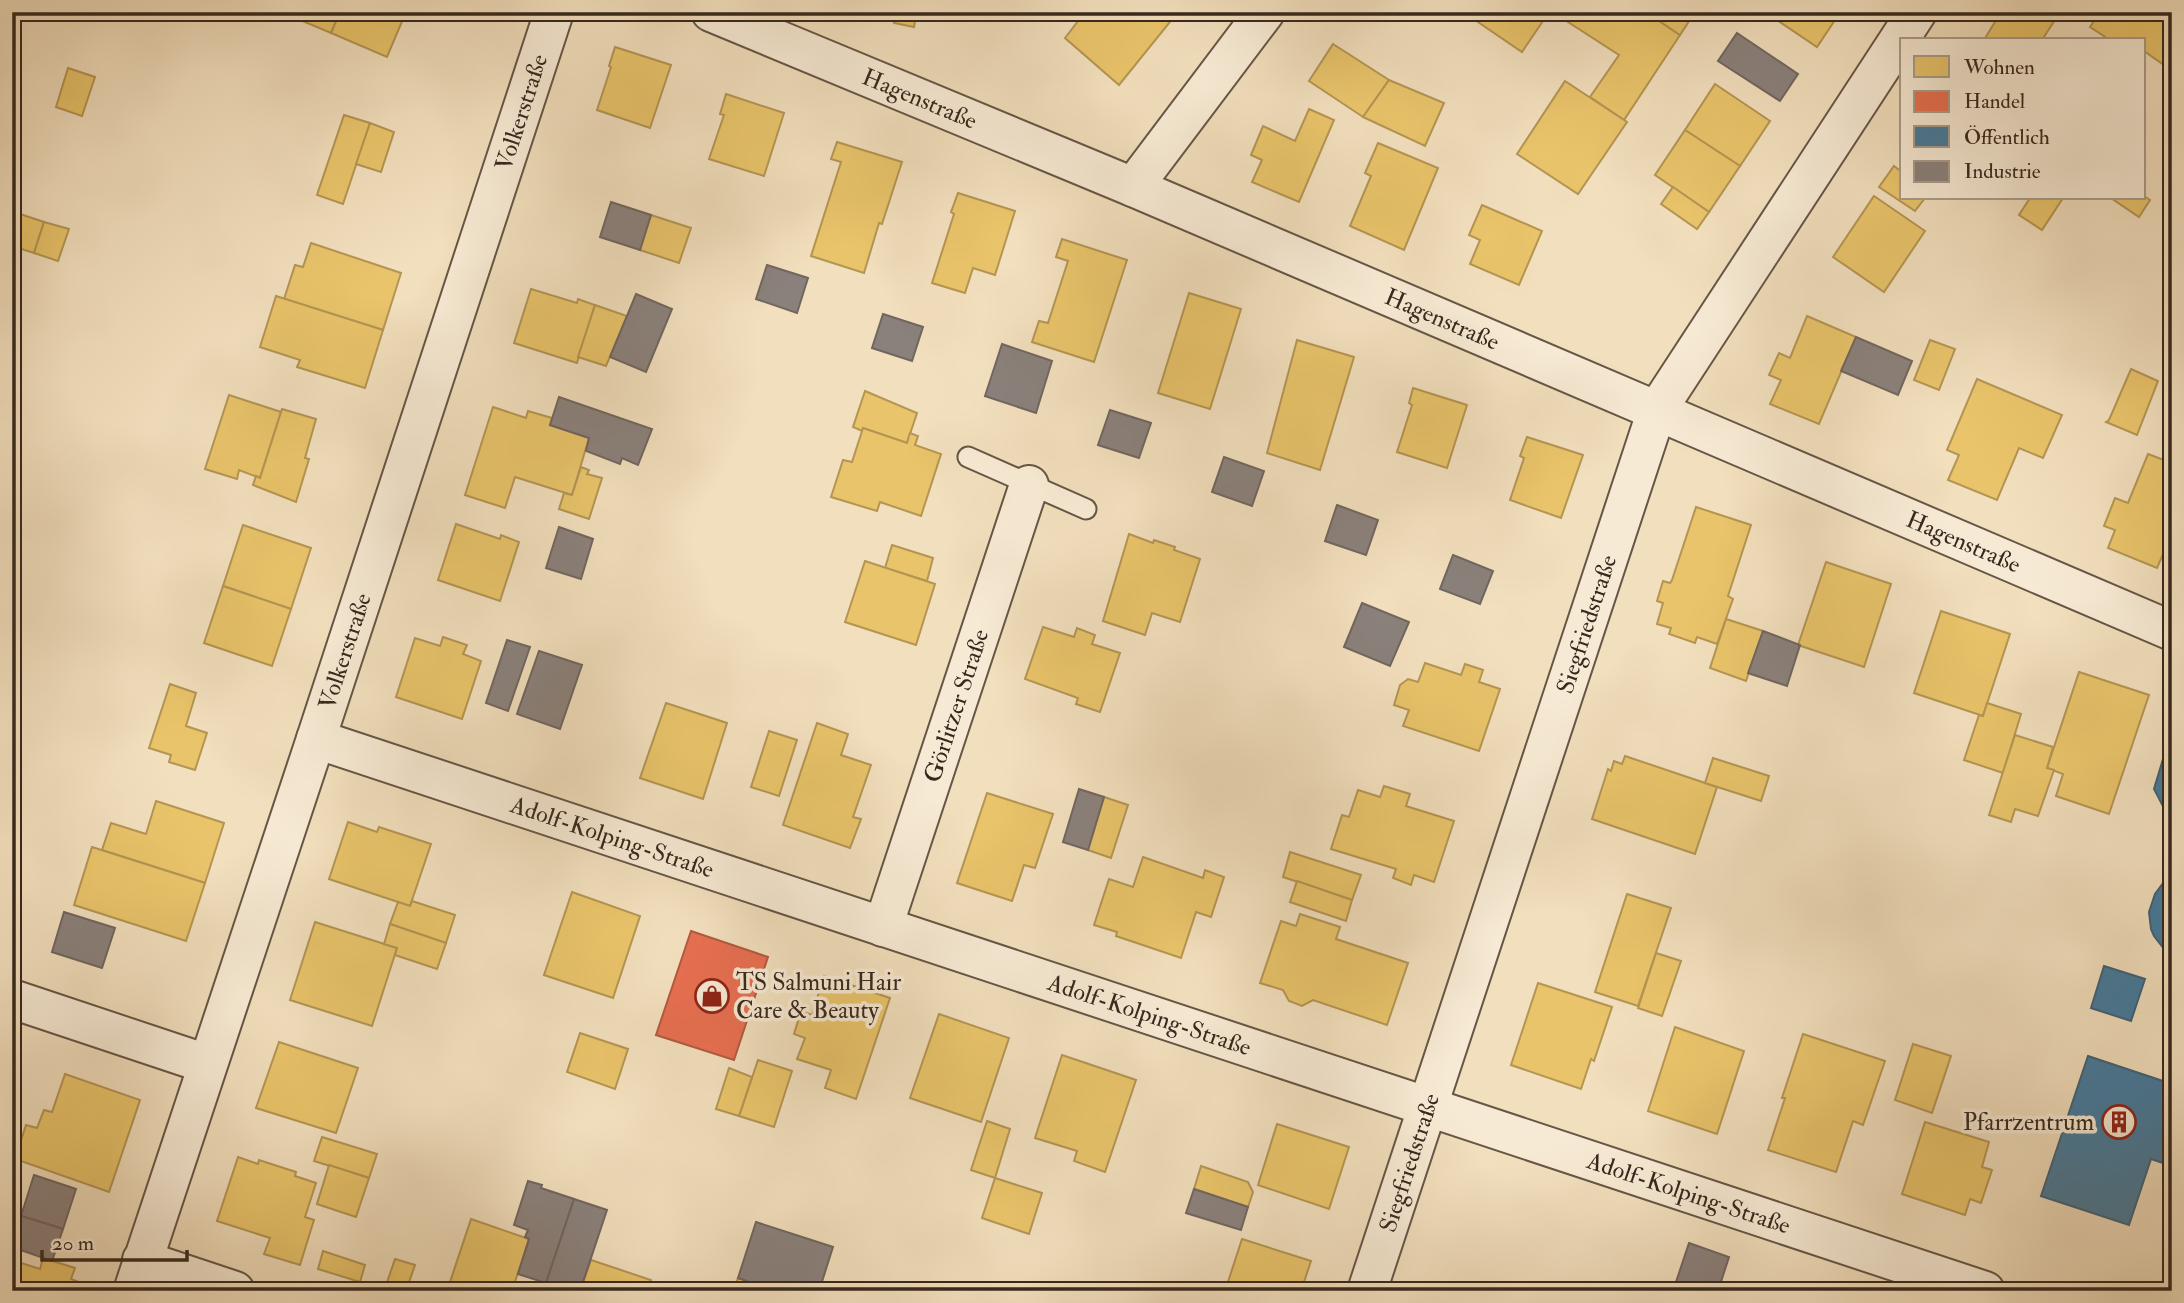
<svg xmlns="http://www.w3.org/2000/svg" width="2184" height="1303" font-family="'IM FELL Double Pica',serif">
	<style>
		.homes { fill: #e9c46a; stroke: #b49553; stroke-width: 2 }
		.shops { fill: #e76f51; stroke: #b25a41; stroke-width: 2 }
		.public { fill: #457b9d; stroke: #416277; stroke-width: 2 }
		.industry { fill: #8a817c; stroke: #716660; stroke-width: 2 }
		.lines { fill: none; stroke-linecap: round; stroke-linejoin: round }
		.service-casing { stroke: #665645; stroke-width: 23 }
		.minor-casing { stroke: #665645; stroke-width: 42 }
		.service { stroke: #f7ead4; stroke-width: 19 }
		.minor { stroke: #f7ead4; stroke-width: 38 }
		.labels { text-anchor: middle; stroke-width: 7; stroke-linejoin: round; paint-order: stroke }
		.street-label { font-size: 24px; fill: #37281d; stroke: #f7ead4 }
		.poi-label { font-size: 24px; fill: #37281d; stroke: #f7ead4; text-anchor: start }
	</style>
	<rect width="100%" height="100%" fill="#f2dfbd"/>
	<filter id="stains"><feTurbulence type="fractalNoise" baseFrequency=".00286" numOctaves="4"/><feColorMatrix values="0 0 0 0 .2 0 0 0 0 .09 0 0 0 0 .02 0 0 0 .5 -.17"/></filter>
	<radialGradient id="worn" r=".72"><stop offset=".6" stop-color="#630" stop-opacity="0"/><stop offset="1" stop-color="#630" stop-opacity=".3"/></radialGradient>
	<g class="homes">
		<polygon points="281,12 340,12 331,33"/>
		<polygon points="340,12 406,12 387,57 331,33"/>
		<polygon points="895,12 916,16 914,27 894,23"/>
		<polygon points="897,12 949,12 947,21"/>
		<polygon points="1085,12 1167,12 1174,17 1119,85 1065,38"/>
		<polygon points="1480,12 1549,12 1522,52 1475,20"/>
		<polygon points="1575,12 1646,12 1680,35 1624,120 1590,97 1619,55 1568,22"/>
		<polygon points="1646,12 1695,12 1680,35"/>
		<polygon points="1765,12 1830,12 1837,17 1817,47"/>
		<polygon points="2001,12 2060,12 2042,40 1984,40"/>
		<polygon points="2100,12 2172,12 2172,60 2169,58 2164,65 2144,51 2144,40 2110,40 2090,27"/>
		<polygon points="1333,44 1389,80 1363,117 1309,81"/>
		<polygon points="615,47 671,65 650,128 597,110 611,67 609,66"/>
		<polygon points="68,68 95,77 82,116 56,107"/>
		<polygon points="1389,80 1444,103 1425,146 1363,117"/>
		<polygon points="1565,81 1627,122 1578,194 1517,154"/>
		<polygon points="1715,84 1770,121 1740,166 1685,130"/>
		<polygon points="726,94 784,113 764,176 709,159 724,115 720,114"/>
		<polygon points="1309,109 1334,120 1299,202 1252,182 1262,160 1251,155 1263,126 1295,141"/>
		<polygon points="344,115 370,123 343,204 317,195"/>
		<polygon points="370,123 394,132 381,172 356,164"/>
		<polygon points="1685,130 1740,166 1709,212 1655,175"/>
		<polygon points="837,142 902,162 882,224 879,223 864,273 811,256 841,162 831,159"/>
		<polygon points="1378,143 1438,168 1404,250 1350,226 1371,176 1365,173"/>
		<polygon points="1894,166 1902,172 1902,198 1925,198 1915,211 1879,187"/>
		<polygon points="1673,187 1709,212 1697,229 1661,204"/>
		<polygon points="958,193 1015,211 995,275 973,268 965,293 932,283 954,214 951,212"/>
		<polygon points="1874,196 1925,231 1884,292 1833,257"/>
		<polygon points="2144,196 2150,200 2139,217 2111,198"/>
		<polygon points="2030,198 2063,198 2042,230 2019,215"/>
		<polygon points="1482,205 1542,231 1519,285 1470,264 1480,240 1469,235"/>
		<polygon points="20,214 44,222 34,253 12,246 12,239"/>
		<polygon points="651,215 691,228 679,263 640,250"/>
		<polygon points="44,222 69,229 58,261 34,253"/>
		<polygon points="1062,239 1127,260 1094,362 1032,342 1039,321 1048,323 1068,261 1056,257"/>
		<polygon points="311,243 401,273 383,330 284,299 295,265 303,267"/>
		<polygon points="531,289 577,303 578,299 595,305 577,363 514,343"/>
		<polygon points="1189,293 1241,309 1210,409 1158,393"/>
		<polygon points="276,296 383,330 365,388 297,367 300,360 260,347"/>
		<polygon points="595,305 627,316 606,366 578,357"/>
		<polygon points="1807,316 1856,337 1819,424 1770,404 1781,380 1769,375 1779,353 1790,358"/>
		<polygon points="1297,340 1354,357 1320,470 1267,453"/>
		<polygon points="1930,340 1955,349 1939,390 1914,380"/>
		<polygon points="2131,369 2158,381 2137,435 2106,422 2109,420"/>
		<polygon points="1977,379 2062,415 2043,458 2019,448 1997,500 1948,480 1959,455 1947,450"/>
		<polygon points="1413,388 1467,405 1447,468 1397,452 1412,405 1409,403"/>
		<polygon points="865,391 917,413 907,443 863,428 862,431 853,427"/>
		<polygon points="229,395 281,412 260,478 239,470 237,479 205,469"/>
		<polygon points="493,407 526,418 528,411 552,418 550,425 589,438 572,495 515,477 505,508 465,495"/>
		<polygon points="282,409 316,419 305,458 309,459 296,502 253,485 256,476 260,478"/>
		<polygon points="863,428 907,443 910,433 918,436 915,445 941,454 921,516 880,502 877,511 831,497 843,460 852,462"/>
		<polygon points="1527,437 1583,455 1561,518 1510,500 1524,458 1520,456"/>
		<polygon points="2148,454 2172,463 2172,534 2157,568 2108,548 2115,530 2104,526 2115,498 2128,503"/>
		<polygon points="581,467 589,470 587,474 602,478 589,519 559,509 564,493 572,495"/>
		<polygon points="1696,507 1751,525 1728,596 1733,599 1717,644 1697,637 1695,643 1669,634 1671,628 1657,624 1663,603 1657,601 1663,581 1670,583 1672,580"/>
		<polygon points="456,524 500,539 501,535 519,542 500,601 438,580"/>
		<polygon points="243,525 311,548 291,609 223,586"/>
		<polygon points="1129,534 1153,543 1154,540 1175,547 1174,550 1200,559 1180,622 1152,613 1145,635 1103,621"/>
		<polygon points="892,545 933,558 927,581 885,568"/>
		<polygon points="865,561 935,584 916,645 845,622"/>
		<polygon points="1826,562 1891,584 1864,667 1798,645"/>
		<polygon points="223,586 291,609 272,666 204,643"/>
		<polygon points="1941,611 2010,634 1983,716 1914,693"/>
		<polygon points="1726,619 1763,631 1746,681 1710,668"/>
		<polygon points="1043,627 1074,637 1077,628 1095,635 1092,644 1120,653 1100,712 1076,704 1078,698 1025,679"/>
		<polygon points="443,637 467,645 463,654 481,661 462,719 396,697 415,638 440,646"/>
		<polygon points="1425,663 1461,675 1465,664 1483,670 1479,682 1500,689 1479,751 1403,726 1409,710 1394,705 1400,685 1408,679 1418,682"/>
		<polygon points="2079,672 2149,695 2109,814 2056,796 2063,774 2047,768"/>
		<polygon points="170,684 196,693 186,726 207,733 195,770 169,762 171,755 149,748"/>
		<polygon points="666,703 727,723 703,799 640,778"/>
		<polygon points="1987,703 2021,714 2003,773 1964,760 1979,715 1983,716"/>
		<polygon points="817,723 848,734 841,755 871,765 853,817 861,819 850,848 783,825"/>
		<polygon points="769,731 797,740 779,796 751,787"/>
		<polygon points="2015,735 2053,747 2047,768 2054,770 2038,816 2015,809 2011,822 1989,815"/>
		<polygon points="1625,756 1717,787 1695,854 1592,819 1608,769 1611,771 1614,761 1622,764"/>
		<polygon points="1713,758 1769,776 1761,801 1705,783"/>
		<polygon points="1384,786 1410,794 1406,806 1454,821 1434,882 1414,875 1411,885 1393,878 1396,869 1331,849 1342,815 1349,817 1358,790 1380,797"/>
		<polygon points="987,793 1053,814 1035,868 1024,865 1012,901 957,883"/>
		<polygon points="1104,797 1128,805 1111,858 1088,850"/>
		<polygon points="156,801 224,823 205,883 102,850 111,823 146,834"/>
		<polygon points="348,822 377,832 379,827 431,844 410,906 329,879"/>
		<polygon points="92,847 205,883 186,941 74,905"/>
		<polygon points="1290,852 1361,875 1352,900 1283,877"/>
		<polygon points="1143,857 1203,878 1205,870 1224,877 1211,917 1196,912 1181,958 1116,936 1117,932 1094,925 1109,879 1133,887"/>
		<polygon points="1297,881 1352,900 1346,921 1290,902"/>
		<polygon points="572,892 640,916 613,998 544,975"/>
		<polygon points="1627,894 1671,908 1638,1006 1595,992"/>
		<polygon points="412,901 455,915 446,943 390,924 398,902 410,906"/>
		<polygon points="1300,914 1340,927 1336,939 1408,963 1387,1025 1313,1000 1302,1006 1289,1001 1283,990 1260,983 1281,921 1296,926"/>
		<polygon points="315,922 397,948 372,1026 290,1000"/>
		<polygon points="390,924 446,943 437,969 395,955 397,948 384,944"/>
		<polygon points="1656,953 1681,961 1662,1016 1638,1008"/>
		<polygon points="824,976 890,998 856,1099 825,1088 831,1070 797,1059 805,1038 794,1034 801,1011 812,1015"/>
		<polygon points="1538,983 1612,1007 1594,1061 1591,1059 1581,1089 1511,1065"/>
		<polygon points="939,1014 1009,1038 981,1122 910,1098"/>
		<polygon points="1675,1027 1744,1051 1717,1134 1648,1111"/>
		<polygon points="580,1033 628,1049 615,1089 567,1072"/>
		<polygon points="1803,1034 1885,1061 1863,1125 1853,1121 1836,1172 1768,1150 1785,1098 1782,1098"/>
		<polygon points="279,1042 358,1068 336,1133 256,1108"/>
		<polygon points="1913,1044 1951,1056 1932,1113 1895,1100"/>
		<polygon points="1062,1055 1136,1080 1105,1172 1074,1161 1077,1151 1035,1138"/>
		<polygon points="758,1060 792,1071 774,1127 739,1116"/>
		<polygon points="729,1068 752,1077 739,1116 716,1109"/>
		<polygon points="65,1074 140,1100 109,1192 15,1159 26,1125 37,1128 44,1110 52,1112"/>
		<polygon points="987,1121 1010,1129 995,1178 971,1170"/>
		<polygon points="1925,1122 1989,1142 1982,1167 1992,1170 1981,1203 1970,1199 1965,1215 1902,1194"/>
		<polygon points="1277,1124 1349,1147 1329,1209 1258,1185"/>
		<polygon points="322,1137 377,1154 369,1178 314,1161"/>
		<polygon points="238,1157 258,1164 259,1160 296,1172 295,1176 316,1183 305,1217 314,1220 300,1265 264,1254 270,1238 217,1221"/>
		<polygon points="329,1165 369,1178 356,1217 317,1204"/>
		<polygon points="1201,1166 1248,1182 1253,1192 1248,1207 1194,1189"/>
		<polygon points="995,1178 1042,1193 1029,1234 982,1218"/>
		<polygon points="471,1219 529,1239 512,1291 447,1291"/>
		<polygon points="1242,1239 1311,1261 1301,1291 1225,1291"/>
		<polygon points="323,1251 365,1265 360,1282 318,1269"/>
		<polygon points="43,1258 75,1268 71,1279 79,1282 76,1291 12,1291 12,1260 40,1269"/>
		<polygon points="395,1259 415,1265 406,1291 384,1291"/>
		<polygon points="591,1260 651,1280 647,1291 580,1291"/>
		<polygon points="738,1278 774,1290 774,1291 733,1291"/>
	</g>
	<polygon class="shops" points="691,931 768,957 734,1060 656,1035"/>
	<g class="public">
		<polygon points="2172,754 2172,817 2168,816 2154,789 2163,759"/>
		<polygon points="2172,871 2172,959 2154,936 2151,929 2149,912 2155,894"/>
		<polygon points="2104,966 2145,979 2131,1021 2091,1008"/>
		<polygon points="2088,1056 2172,1084 2172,1166 2151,1159 2129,1225 2041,1196"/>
	</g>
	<g class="industry">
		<polygon points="1737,33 1798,74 1780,101 1718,61"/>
		<polygon points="611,202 651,215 640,250 600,237"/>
		<polygon points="767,265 808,278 797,313 756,299"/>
		<polygon points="636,294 672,309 646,372 610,357"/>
		<polygon points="883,314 923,327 912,361 872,348"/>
		<polygon points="1856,337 1912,361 1898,395 1841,371"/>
		<polygon points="1002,344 1052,361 1036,413 985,396"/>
		<polygon points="559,397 652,429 638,465 622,458 620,464 586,451 589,438 550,425"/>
		<polygon points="1110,410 1151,423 1139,458 1098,445"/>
		<polygon points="1224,457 1264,471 1252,506 1212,492"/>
		<polygon points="1337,505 1378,520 1366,555 1325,541"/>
		<polygon points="559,527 593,539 581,579 546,568"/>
		<polygon points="1453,555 1493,571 1480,604 1440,589"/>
		<polygon points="1362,603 1409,622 1390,666 1344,647"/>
		<polygon points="1763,631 1800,645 1787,686 1748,673"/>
		<polygon points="507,640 530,647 508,711 486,703"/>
		<polygon points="539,651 582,665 560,729 517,714"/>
		<polygon points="1079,789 1104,797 1088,850 1063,842"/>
		<polygon points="64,912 115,928 102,968 52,952"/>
		<polygon points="34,1175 76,1189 63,1229 21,1216"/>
		<polygon points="528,1181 542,1185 541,1188 574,1199 546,1283 518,1274 529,1239 525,1237 528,1230 514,1225"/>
		<polygon points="1194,1189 1248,1207 1241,1230 1186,1213"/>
		<polygon points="574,1199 607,1210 580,1291 570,1291 546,1283"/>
		<polygon points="12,1213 63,1229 52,1261 12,1247"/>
		<polygon points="756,1222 833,1247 819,1291 776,1291 738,1278"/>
		<polygon points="1689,1243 1729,1257 1718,1291 1673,1291"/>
	</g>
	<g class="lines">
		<g class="service-casing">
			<polyline id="service" points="968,457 1086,509"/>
		</g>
		<g class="minor-casing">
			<g id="minor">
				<path id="s1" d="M711 12 1133 187 2172 631"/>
				<polyline points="1133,187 1265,12"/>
				<path id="s2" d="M316 739 1985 1291"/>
				<path id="s3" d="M883 927 1029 485"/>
				<polyline points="12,999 207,1064"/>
				<polyline points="142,1260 235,1291"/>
				<path id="s4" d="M133 1291 316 739 554 12"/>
				<path id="s5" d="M1367 1291 1657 410 1917 12"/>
			</g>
		</g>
		<use href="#service" class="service"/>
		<use href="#minor" class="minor"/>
	</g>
	<defs>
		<g id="shop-ring" transform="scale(1.75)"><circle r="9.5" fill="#f7ead4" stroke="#8f2418" stroke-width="1.5"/><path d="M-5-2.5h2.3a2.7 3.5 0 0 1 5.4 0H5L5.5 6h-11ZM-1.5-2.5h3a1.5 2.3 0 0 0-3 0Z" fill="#8f2418"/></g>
		<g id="building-ring" transform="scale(1.75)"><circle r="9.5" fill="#f7ead4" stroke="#8f2418" stroke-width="1.5"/><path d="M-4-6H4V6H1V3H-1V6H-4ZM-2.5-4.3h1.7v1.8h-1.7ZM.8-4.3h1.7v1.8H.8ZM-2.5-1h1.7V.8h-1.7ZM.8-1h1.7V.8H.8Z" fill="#8f2418"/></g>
	</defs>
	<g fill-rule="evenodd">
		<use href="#shop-ring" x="712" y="996"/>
		<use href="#building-ring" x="2119" y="1122"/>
	</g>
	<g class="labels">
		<g class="street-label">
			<text dy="8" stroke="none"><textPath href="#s1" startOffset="226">Hagenstraße</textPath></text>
			<text dy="8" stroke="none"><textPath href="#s4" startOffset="1241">Volkerstraße</textPath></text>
			<text dy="8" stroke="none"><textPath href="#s1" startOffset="793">Hagenstraße</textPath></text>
			<text dy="8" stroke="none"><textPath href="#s1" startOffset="1360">Hagenstraße</textPath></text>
			<text dy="8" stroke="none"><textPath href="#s5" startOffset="702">Siegfriedstraße</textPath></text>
			<text dy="8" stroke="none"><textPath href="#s4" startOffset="674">Volkerstraße</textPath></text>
			<text dy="8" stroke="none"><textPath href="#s3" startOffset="233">Görlitzer Straße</textPath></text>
			<text dy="8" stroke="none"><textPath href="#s2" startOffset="312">Adolf-Kolping-Straße</textPath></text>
			<text dy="8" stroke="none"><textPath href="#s2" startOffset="878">Adolf-Kolping-Straße</textPath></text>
			<text dy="8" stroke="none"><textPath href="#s5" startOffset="135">Siegfriedstraße</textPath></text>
			<text dy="8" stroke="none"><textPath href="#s2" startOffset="1446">Adolf-Kolping-Straße</textPath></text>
		</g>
		<g class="poi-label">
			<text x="736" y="990">TS Salmuni Hair<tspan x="736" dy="28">Care &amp; Beauty</tspan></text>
			<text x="2094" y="1130" text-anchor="end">Pfarrzentrum</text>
		</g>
	</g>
	<rect width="2184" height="1303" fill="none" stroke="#f2dfbd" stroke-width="42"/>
	<rect x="14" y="14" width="2156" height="1275" fill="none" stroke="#37281d" stroke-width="3.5"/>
	<rect x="21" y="21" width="2142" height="1261" fill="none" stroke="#37281d" stroke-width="2"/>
	<rect x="1900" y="38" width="245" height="161" fill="#f7ead4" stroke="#aa9c8b" stroke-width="2"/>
	<rect x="1914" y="56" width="35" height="21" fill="#e9c46a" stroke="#aa9c8b" stroke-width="2"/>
	<text x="1964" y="74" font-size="21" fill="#37281d">Wohnen</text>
	<rect x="1914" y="91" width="35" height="21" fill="#e76f51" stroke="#aa9c8b" stroke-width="2"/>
	<text x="1964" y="108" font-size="21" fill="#37281d">Handel</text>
	<rect x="1914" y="126" width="35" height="21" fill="#457b9d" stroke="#aa9c8b" stroke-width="2"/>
	<text x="1964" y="144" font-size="21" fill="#37281d">Öffentlich</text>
	<rect x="1914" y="161" width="35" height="21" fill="#8a817c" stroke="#aa9c8b" stroke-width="2"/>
	<text x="1964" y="178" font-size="21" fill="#37281d">Industrie</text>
	<path d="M42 1250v10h145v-10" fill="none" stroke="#37281d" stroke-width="3.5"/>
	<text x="52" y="1250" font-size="21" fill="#37281d" stroke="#f7ead4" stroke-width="5" paint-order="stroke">20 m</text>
	<rect width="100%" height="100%" filter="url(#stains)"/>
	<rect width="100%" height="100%" fill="url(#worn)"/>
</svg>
